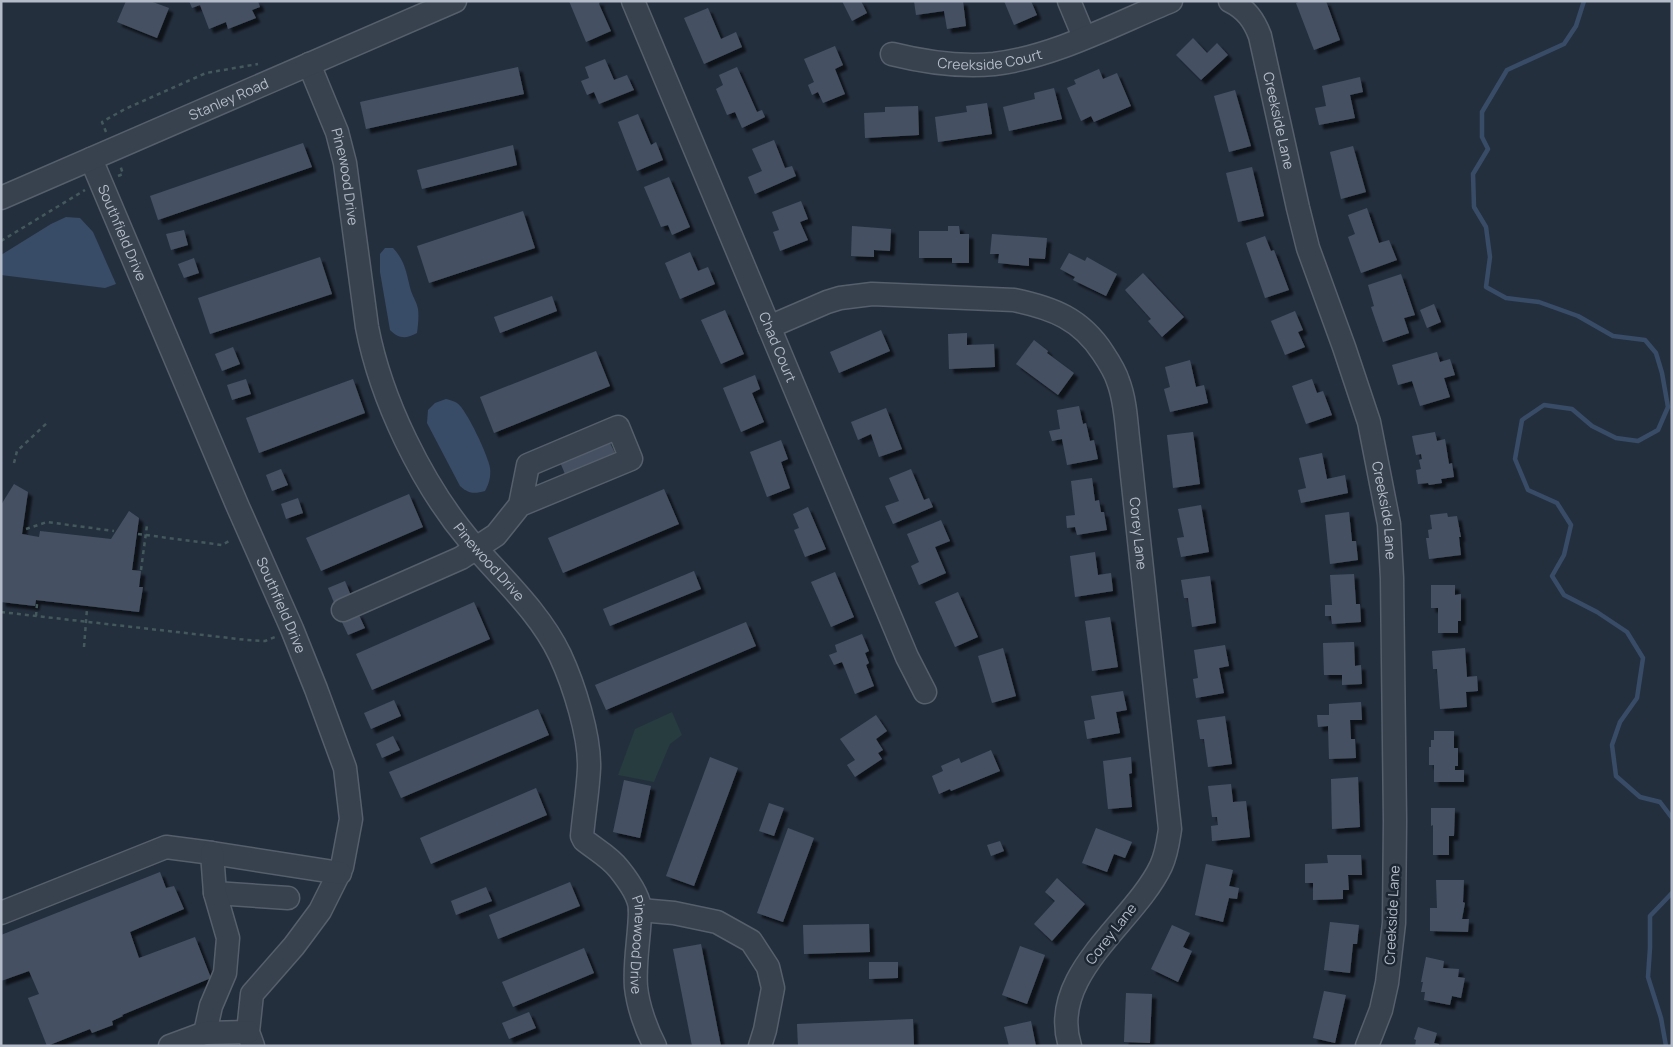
<svg xmlns="http://www.w3.org/2000/svg" width="1673" height="1047" font-family="Manrope,sans-serif">
	<style>
		.green { fill: #263c3f }
		.water { fill: #394c67 }
		.lines { fill: none; stroke-linecap: round; stroke-linejoin: round }
		.stream { stroke: #394c67; stroke-width: 4.5 }
		.building { fill: #455162; filter: url(#shadow) }
		.minor-casing { stroke: #565f6c; stroke-width: 25 }
		.path { stroke: #44595c; stroke-width: 2.5; stroke-dasharray: 4 4; stroke-linecap: butt }
		.minor { stroke: #38414e; stroke-width: 22 }
		.labels { text-anchor: middle; stroke-width: 5; stroke-linejoin: round; paint-order: stroke }
		.street-label { font-size: 14px; fill: #b4bcc9; stroke: #1d2633 }
	</style>
	<defs>
		<filter id="shadow"><feDropShadow dx="4.5" dy="4.5" stdDeviation="1" flood-color="#0009"/></filter>
	</defs>
	<rect width="100%" height="100%" fill="#242f3e"/>
	<polygon class="green" points="672,712 682,735 670,744 654,782 618,775 635,729"/>
	<g class="water">
		<polygon points="66,217 80,218 93,232 116,284 105,288 1,275 1,255 51,224"/>
		<path d="M385 248H393C406 262 406 273 411 291 413 297 417 303 418 309 419 317 418 325 417 333 406 339 399 339 390 330L380 272V254Z"/>
		<path d="M446 399C450 400 454 401 457 403 467 410 488 456 490 468 491 476 489 484 485 491 474 494 469 494 460 486L427 423 428 410 435 403Z"/>
	</g>
	<g class="lines">
		<g class="stream">
			<polyline points="1584,1 1576,26 1564,44 1507,70 1482,112 1482,137 1488,149 1473,174 1474,207 1486,227 1490,257 1486,287 1506,298 1539,302 1578,316 1613,336 1645,340 1656,353 1662,373 1668,407 1658,430 1638,441 1616,438 1592,426 1572,409 1544,405 1522,420 1515,459 1528,490 1557,503 1571,525 1564,555 1552,576 1564,595 1597,612 1627,632 1643,658 1637,698 1620,722 1612,745 1616,776 1640,797 1660,802 1672,818"/>
			<polyline points="1666,1046 1661,1018 1648,977 1650,948 1650,916 1672,893"/>
		</g>
	</g>
	<g class="building">
		<polygon points="126,1 150,1 169,8 157,38 117,22"/>
		<polygon points="189,1 258,1 260,7 252,10 256,18 228,29 226,22 209,29 200,5 192,8"/>
		<polygon points="569,1 600,1 599,4 611,31 586,42"/>
		<polygon points="842,1 861,1 867,13 852,21"/>
		<polygon points="914,1 963,1 966,26 947,29 944,11 916,15"/>
		<polygon points="1004,1 1031,1 1037,15 1014,25"/>
		<polygon points="1301,1 1326,1 1340,40 1314,50 1296,3"/>
		<polygon points="708,8 721,39 736,32 742,47 704,64 684,18"/>
		<polygon points="1193,38 1207,53 1217,43 1228,55 1201,80 1176,55"/>
		<polygon points="835,46 843,65 835,69 845,94 823,103 818,92 812,95 808,85 814,82 804,59"/>
		<polygon points="605,59 614,80 627,75 634,90 599,104 594,92 587,95 581,81 589,78 585,67"/>
		<polygon points="518,67 524,94 366,129 360,102"/>
		<polygon points="737,67 757,112 762,110 765,117 742,128 735,112 727,115 716,89 723,85 719,75"/>
		<polygon points="1099,69 1103,79 1117,73 1131,106 1094,122 1091,116 1081,121 1067,88 1076,84 1074,80"/>
		<polygon points="1360,77 1363,92 1350,95 1355,118 1319,125 1315,108 1326,106 1322,86"/>
		<polygon points="1054,88 1062,119 1009,131 1003,107 1035,99 1034,93"/>
		<polygon points="1235,90 1251,146 1229,152 1214,96"/>
		<polygon points="987,103 992,134 938,142 935,117 967,112 966,106"/>
		<polygon points="918,106 919,135 865,138 864,113 885,112 885,107"/>
		<polygon points="638,114 651,145 656,142 663,160 637,171 618,122"/>
		<polygon points="774,140 785,168 792,166 796,176 755,194 748,177 762,171 752,149"/>
		<polygon points="303,143 312,167 158,220 150,196"/>
		<polygon points="513,145 517,165 422,189 417,170"/>
		<polygon points="1353,146 1366,192 1341,199 1330,152"/>
		<polygon points="1252,167 1264,216 1238,222 1226,173"/>
		<polygon points="669,177 690,227 672,235 668,225 661,227 644,187"/>
		<polygon points="801,201 808,219 800,222 808,240 780,251 773,232 779,230 772,212"/>
		<polygon points="1367,208 1379,243 1389,240 1397,260 1361,273 1348,237 1355,234 1348,215"/>
		<polygon points="523,211 535,248 429,283 417,246"/>
		<polygon points="852,226 891,229 890,251 874,250 874,257 851,256"/>
		<polygon points="948,226 959,226 960,234 969,234 969,263 952,263 952,258 919,258 919,231 948,231"/>
		<polygon points="184,230 188,245 171,250 166,234"/>
		<polygon points="992,234 1047,238 1045,259 1029,258 1029,266 998,263 999,254 990,254"/>
		<polygon points="1265,236 1271,251 1274,250 1289,290 1265,298 1246,243"/>
		<polygon points="690,252 698,271 708,267 715,284 680,299 665,263"/>
		<polygon points="1069,253 1085,261 1087,257 1117,274 1106,296 1073,280 1075,277 1060,269"/>
		<polygon points="320,257 332,294 210,334 198,298"/>
		<polygon points="194,258 199,273 184,278 178,264"/>
		<polygon points="1143,273 1184,317 1162,337 1148,321 1151,319 1125,290"/>
		<polygon points="1401,274 1415,315 1404,318 1409,333 1383,342 1371,307 1374,306 1368,285"/>
		<polygon points="552,296 557,311 500,333 494,317"/>
		<polygon points="1434,304 1441,322 1427,328 1420,310"/>
		<polygon points="725,310 744,354 721,364 701,320"/>
		<polygon points="1295,311 1303,330 1298,332 1305,347 1285,355 1271,321"/>
		<polygon points="881,330 890,351 839,373 830,352"/>
		<polygon points="967,333 967,345 994,344 995,367 949,369 948,334"/>
		<polygon points="1034,340 1048,351 1047,353 1074,373 1058,395 1016,364"/>
		<polygon points="233,347 240,364 222,371 215,354"/>
		<polygon points="596,351 610,386 494,433 480,397"/>
		<polygon points="1437,352 1440,362 1450,359 1455,375 1444,378 1450,397 1420,406 1412,381 1398,385 1392,365"/>
		<polygon points="1190,360 1196,387 1204,385 1208,403 1170,412 1164,389 1170,387 1165,367"/>
		<polygon points="755,375 760,389 752,393 764,422 741,432 723,388"/>
		<polygon points="246,379 251,394 232,400 227,385"/>
		<polygon points="353,379 365,413 259,453 246,418"/>
		<polygon points="1312,379 1317,393 1323,391 1332,415 1306,424 1292,386"/>
		<polygon points="1079,406 1083,424 1086,423 1090,441 1094,440 1098,459 1067,465 1062,439 1052,441 1049,431 1060,429 1057,410"/>
		<polygon points="886,408 902,449 879,457 871,434 858,440 851,422"/>
		<polygon points="1193,432 1200,484 1173,488 1167,435"/>
		<polygon points="1435,432 1437,441 1445,439 1449,464 1452,463 1454,477 1441,479 1442,483 1429,485 1428,483 1418,484 1416,470 1421,469 1419,460 1422,459 1421,454 1416,455 1412,436"/>
		<polygon points="781,440 788,459 781,462 790,488 767,497 750,452"/>
		<polygon points="609,441 617,457 567,479 560,462"/>
		<polygon points="1322,453 1327,479 1345,475 1348,493 1301,503 1298,490 1306,488 1299,458"/>
		<polygon points="281,469 288,485 272,491 266,475"/>
		<polygon points="911,469 924,500 929,498 933,507 893,524 885,506 899,501 889,478"/>
		<polygon points="1092,478 1095,501 1099,500 1101,512 1104,512 1107,530 1077,535 1075,527 1067,528 1066,516 1075,515 1071,481"/>
		<polygon points="14,484 28,492 22,534 39,537 40,531 111,539 129,511 139,518 132,570 141,571 139,587 143,587 139,612 36,600 35,606 1,602 1,505"/>
		<polygon points="664,489 679,524 563,573 548,538"/>
		<polygon points="409,494 423,527 321,571 306,538"/>
		<polygon points="298,498 303,513 286,519 281,504"/>
		<polygon points="1201,505 1209,552 1181,557 1177,538 1184,537 1178,509"/>
		<polygon points="808,507 826,549 805,557 794,530 799,528 793,514"/>
		<polygon points="1349,512 1352,541 1356,541 1358,560 1330,564 1325,515"/>
		<polygon points="1447,513 1448,517 1457,516 1461,537 1459,537 1461,555 1429,559 1426,538 1429,538 1428,530 1432,529 1430,515"/>
		<polygon points="941,520 950,541 935,547 946,573 919,585 911,566 919,562 907,534"/>
		<polygon points="1095,552 1098,575 1111,573 1113,591 1075,597 1070,556"/>
		<polygon points="694,571 701,589 610,626 603,609"/>
		<polygon points="835,572 854,617 831,627 811,582"/>
		<polygon points="1354,574 1356,604 1360,604 1361,622 1332,624 1331,616 1325,616 1325,605 1332,605 1330,575"/>
		<polygon points="1210,576 1216,623 1192,627 1188,598 1184,598 1181,580"/>
		<polygon points="345,581 352,598 335,605 328,588"/>
		<polygon points="1431,585 1455,585 1455,595 1461,594 1461,621 1458,621 1458,633 1438,633 1438,608 1431,608"/>
		<polygon points="958,592 978,637 955,647 935,602"/>
		<polygon points="474,602 490,639 372,690 356,654"/>
		<polygon points="358,613 365,628 348,635 341,620"/>
		<polygon points="1110,617 1118,667 1092,671 1085,621"/>
		<polygon points="746,622 756,646 606,710 595,685"/>
		<polygon points="862,634 869,651 865,653 869,663 866,665 874,686 855,694 842,662 834,665 829,655 837,652 835,645"/>
		<polygon points="1354,642 1355,666 1361,665 1362,684 1342,685 1342,675 1324,675 1323,643"/>
		<polygon points="1225,645 1229,666 1219,668 1224,693 1196,698 1193,679 1198,678 1194,650"/>
		<polygon points="1003,648 1016,696 992,703 978,656"/>
		<polygon points="1465,648 1467,677 1477,676 1478,691 1466,692 1467,707 1440,709 1437,669 1433,669 1432,651"/>
		<polygon points="1123,691 1127,710 1116,712 1120,733 1087,739 1084,721 1095,719 1091,696"/>
		<polygon points="394,700 401,716 371,729 364,713"/>
		<polygon points="1361,702 1362,720 1350,720 1351,739 1355,739 1356,758 1329,759 1328,726 1318,727 1317,715 1329,715 1329,704"/>
		<polygon points="538,709 549,735 401,798 389,772"/>
		<polygon points="876,715 887,731 876,739 883,750 878,753 882,759 855,777 847,765 855,760 840,739"/>
		<polygon points="1225,716 1232,764 1208,767 1204,739 1200,739 1197,720"/>
		<polygon points="1434,731 1454,731 1454,748 1458,748 1458,766 1455,766 1455,770 1464,770 1464,782 1434,782 1434,765 1429,765 1429,747 1431,747 1431,740 1434,740"/>
		<polygon points="393,736 400,750 382,758 376,744"/>
		<polygon points="991,750 1000,771 951,791 950,789 939,794 932,776 943,771 941,766 959,758 961,763"/>
		<polygon points="710,757 738,768 694,886 666,876"/>
		<polygon points="1131,757 1132,773 1129,774 1132,807 1108,809 1103,761"/>
		<polygon points="1358,777 1360,827 1332,829 1331,779"/>
		<polygon points="624,780 651,786 640,838 613,832"/>
		<polygon points="1231,784 1233,802 1246,801 1250,837 1212,841 1211,826 1218,825 1217,817 1212,817 1208,786"/>
		<polygon points="536,788 547,815 431,864 420,838"/>
		<polygon points="769,803 784,808 774,836 759,831"/>
		<polygon points="1431,808 1455,808 1454,836 1449,836 1449,855 1433,855 1433,825 1431,826"/>
		<polygon points="788,828 814,838 783,922 757,913"/>
		<polygon points="1096,828 1132,842 1125,858 1114,854 1107,872 1082,863"/>
		<polygon points="1000,841 1004,851 991,856 987,845"/>
		<polygon points="1327,855 1361,855 1362,875 1348,875 1349,890 1343,890 1343,899 1313,900 1313,883 1305,883 1305,864 1328,863"/>
		<polygon points="1206,864 1233,870 1229,886 1239,888 1237,899 1229,898 1223,922 1195,915"/>
		<polygon points="160,872 166,888 174,886 184,909 130,932 139,958 195,937 211,978 122,1015 123,1016 112,1021 113,1025 92,1033 90,1029 47,1046 28,998 39,994 29,971 1,981 1,935"/>
		<polygon points="1057,878 1085,904 1052,941 1034,924 1055,901 1045,892"/>
		<polygon points="1436,880 1464,880 1463,902 1465,903 1462,919 1469,919 1468,932 1430,931 1430,908 1437,908"/>
		<polygon points="570,882 580,906 498,939 489,915"/>
		<polygon points="486,887 492,901 456,915 451,901"/>
		<polygon points="1330,922 1359,925 1357,944 1353,944 1350,973 1324,970"/>
		<polygon points="869,924 870,952 804,954 803,925"/>
		<polygon points="1172,925 1190,933 1183,947 1192,951 1178,982 1151,969"/>
		<polygon points="701,944 721,1046 692,1046 673,949"/>
		<polygon points="1020,946 1045,955 1027,1004 1002,995"/>
		<polygon points="584,948 594,973 513,1007 502,982"/>
		<polygon points="1426,957 1444,961 1443,968 1459,969 1458,977 1465,978 1461,998 1452,996 1450,1005 1424,1000 1425,992 1421,992 1423,982 1421,982"/>
		<polygon points="869,962 898,962 898,978 869,979"/>
		<polygon points="1324,991 1346,995 1335,1043 1313,1038"/>
		<polygon points="1126,993 1152,994 1150,1043 1124,1042"/>
		<polygon points="529,1012 536,1028 509,1039 502,1023"/>
		<polygon points="913,1019 914,1046 798,1046 797,1024"/>
		<polygon points="1031,1021 1036,1046 1009,1046 1004,1027"/>
		<polygon points="1418,1027 1437,1033 1434,1043 1439,1044 1439,1046 1415,1046 1416,1040 1414,1039"/>
	</g>
	<g class="lines">
		<g class="minor-casing">
			<g id="minor">
				<path id="s1" d="M633 1 907 657 925 692"/>
				<polyline points="1069,1 1084,37"/>
				<path id="s2" d="M1230 1C1246 9 1254 20 1260 36L1298 208 1308 248 1344 347 1369 422 1389 524 1392 578 1395 821 1394 923 1387 983 1381 1010 1367 1046"/>
				<path id="s3" d="M892 54C924 62 961 67 994 64 1054 57 1115 24 1171 1"/>
				<path id="s4" d="M309 64 337 132 345 163 367 327C381 400 422 484 469 540 500 577 539 611 560 655 574 685 590 736 589 768 588 791 584 813 582 836L584 840C595 849 610 857 619 869 627 879 640 897 640 910 640 935 634 961 636 987 638 1006 646 1029 655 1046"/>
				<path id="s5" d="M91 159 238 507 292 629 316 689 345 768 351 819 342 867 320 911 294 946 252 994 248 1032 253 1046"/>
				<path id="s6" d="M1 198 455 1"/>
				<path id="s7" d="M769 327 827 302 840 298 872 294 1014 300C1053 308 1081 319 1103 353 1109 362 1115 371 1118 381 1125 399 1126 419 1128 438L1170 829C1168 842 1167 853 1161 866 1134 923 1047 975 1070 1046"/>
				<polyline points="343,610 461,558 496,535 520,505 631,459 618,427 528,465 520,505"/>
				<polyline points="215,893 288,898"/>
				<polyline points="640,910 674,913 717,922 751,941 768,967 773,988 765,1030 760,1046"/>
				<polyline points="1,913 166,847 212,853 340,873"/>
				<polyline points="205,1033 211,1006 225,973 228,938 215,893 212,853"/>
				<polyline points="170,1046 205,1033 248,1032"/>
			</g>
		</g>
		<g class="path">
			<polyline points="106,132 102,122 125,109 206,73 258,64"/>
			<polyline points="118,176 123,174 120,165"/>
			<polyline points="1,241 85,190"/>
			<polyline points="14,463 17,451 47,423"/>
			<polyline points="26,529 47,522 114,531"/>
			<polyline points="138,534 222,545 231,540"/>
			<polyline points="141,570 147,525"/>
			<polyline points="1,612 247,640 265,641 275,637"/>
			<polyline points="36,616 37,604"/>
			<polyline points="84,647 87,609"/>
		</g>
		<use href="#minor" class="minor"/>
	</g>
	<g class="labels">
		<g class="street-label">
			<text dy="5" stroke="none"><textPath href="#s3" startOffset="99">Creekside Court</textPath></text>
			<text dy="5" stroke="none"><textPath href="#s6" startOffset="248">Stanley Road</textPath></text>
			<text dy="5" stroke="none"><textPath href="#s2" startOffset="134">Creekside Lane</textPath></text>
			<text dy="5" stroke="none"><textPath href="#s4" startOffset="119">Pinewood Drive</textPath></text>
			<text dy="5" stroke="none"><textPath href="#s5" startOffset="80">Southfield Drive</textPath></text>
			<text dy="5" stroke="none"><textPath href="#s1" startOffset="375">Chad Court</textPath></text>
			<text dy="5" stroke="none"><textPath href="#s2" startOffset="539">Creekside Lane</textPath></text>
			<text dy="5" stroke="none"><textPath href="#s7" startOffset="544">Corey Lane</textPath></text>
			<text dy="5" stroke="none"><textPath href="#s4" startOffset="539">Pinewood Drive</textPath></text>
			<text dy="5" stroke="none"><textPath href="#s5" startOffset="485">Southfield Drive</textPath></text>
			<text transform="translate(1392 915) rotate(-87)" y="5">Creekside Lane</text>
			<text transform="translate(1111 934) rotate(-52)" y="5">Corey Lane</text>
			<text dy="5" stroke="none"><textPath href="#s4" startOffset="974">Pinewood Drive</textPath></text>
		</g>
	</g>
	<rect width="1673" height="1047" fill="none" stroke="#b4bcc9" stroke-width="5"/>
</svg>
